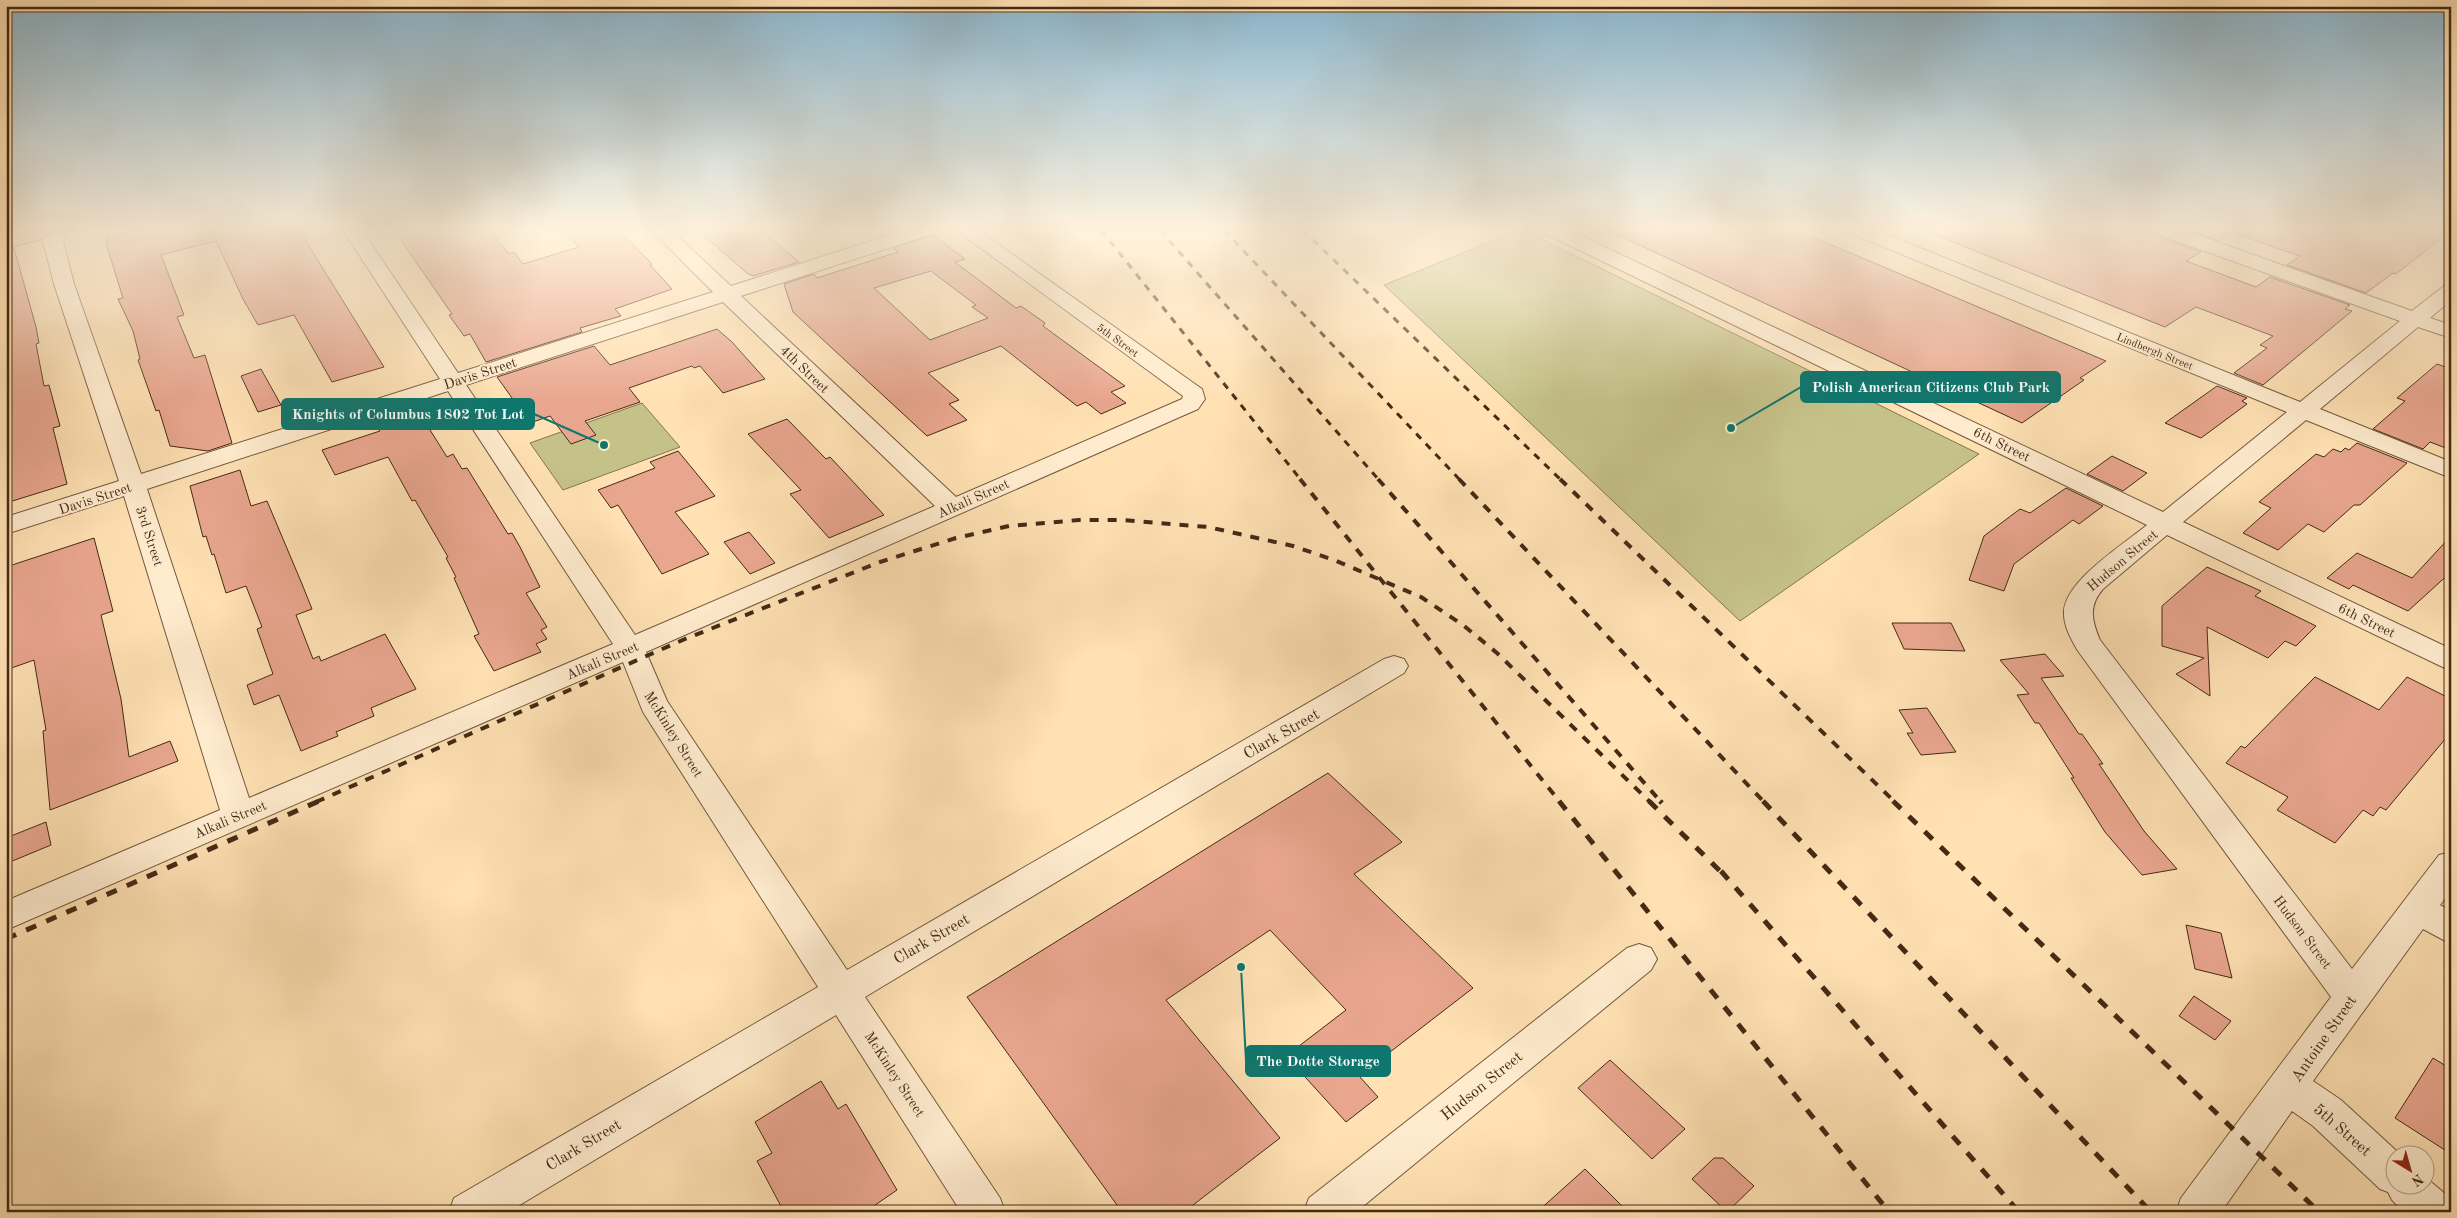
<svg xmlns="http://www.w3.org/2000/svg" width="2457" height="1218" font-family="'Old Standard TT',serif">
	<style>
		.green { fill: #c5c289; stroke: #84764f }
		.building { fill: #e9a68f; stroke: #442a15; fill-rule: evenodd }
		.lines { fill: none; stroke-linecap: round; stroke-linejoin: round }
		.minor-casing { stroke: #73583c; stroke-width: 2 }
		.major-casing { stroke: #442a15; stroke-width: 2 }
		.minor { fill: #ffecce; fill-rule: evenodd }
		.major { fill: #f0c07a; fill-rule: evenodd }
		.rail-far2 { stroke: #442a15; stroke-width: 3; stroke-dasharray: 7 7; stroke-linecap: butt }
		.rail-far1 { stroke: #442a15; stroke-width: 4; stroke-dasharray: 9 9; stroke-linecap: butt }
		.rail { stroke: #442a15; stroke-width: 5; stroke-dasharray: 11 11; stroke-linecap: butt }
		.labels { text-anchor: middle; stroke-width: 4.5; stroke-linejoin: round; paint-order: stroke }
		.far-street-label { font-size: 11px; fill: #442a15; stroke: #ffecce }
		.street-label { font-size: 14px; fill: #442a15; stroke: #ffecce }
		.near-street-label { font-size: 16px; fill: #442a15; stroke: #ffecce }
		.leader { fill: none; stroke: #0f766e; stroke-width: 2 }
		.callout-dot { fill: #0f766e; stroke: #ffecce; stroke-width: 2 }
		.callout { fill: #0f766e; stroke: #0f766e; stroke-width: 2 }
		.callout-label { font-size: 15px; text-anchor: middle; font-weight: bold; fill: #fff }
	</style>
	<rect width="100%" height="100%" fill="#ffe1b3"/>
	<filter id="stains"><feTurbulence type="fractalNoise" baseFrequency=".004" numOctaves="4"/><feColorMatrix values="0 0 0 0 .2 0 0 0 0 .09 0 0 0 0 .02 0 0 0 .5 -.17"/></filter>
	<radialGradient id="worn" r=".72"><stop offset=".6" stop-color="#630" stop-opacity="0"/><stop offset="1" stop-color="#630" stop-opacity=".3"/></radialGradient>
	<g class="green">
		<polygon points="1519,230 1523,230 1979,454 1740,621 1384,285"/>
		<polygon points="642,403 680,447 563,490 530,443"/>
	</g>
	<g class="building">
		<polygon points="134,230 299,230 384,367 332,382 294,315 258,325 243,299 216,241 161,255 184,315 177,317 194,358 205,355 232,443 208,451 170,446 159,410 156,411 138,360 140,359 133,331 118,299 123,298 106,243 108,243 106,237"/>
		<polygon points="394,230 489,230 509,254 514,252 523,264 579,247 563,230 619,230 652,264 650,265 672,289 615,309 621,316 580,328 582,332 486,362 470,334 464,336 449,315 452,314"/>
		<polygon points="698,230 761,230 799,262 753,276 748,274"/>
		<polygon points="1607,230 1796,230 2106,361 2080,378 2084,380 2022,423"/>
		<polygon points="1923,230 2153,230 2156,236 2201,252 2186,261 2194,264 2256,287 2270,277 2350,305 2345,309 2352,311 2263,385 2234,373 2267,348 2260,345 2273,336 2196,307 2165,327"/>
		<polygon points="2189,230 2451,230 2451,231 2396,274 2393,273 2366,293 2287,265 2300,256 2236,234 2236,231 2219,241"/>
		<path d="M933 235 965 259 955 262 1016 308 1021 306 1045 323 1043 326 1125 386 1111 392 1126 403 1101 414 1086 402 1077 406 1001 346 928 373 959 400 949 404 967 420 927 436 793 312 784 284 814 274 817 278 898 252 893 248ZM931 271 976 305 972 307 988 318 930 340 874 288Z"/>
		<polygon points="14,248 36,327 39,343 36,344 44,386 49,385 60,426 53,428 67,484 6,503 6,250"/>
		<polygon points="717,329 732,342 765,379 723,393 700,366 694,368 692,366 629,388 640,402 585,421 596,435 571,444 550,416 530,423 497,377 594,346 610,365"/>
		<polygon points="2437,364 2451,369 2451,450 2430,442 2423,449 2373,429 2405,401 2397,398"/>
		<polygon points="261,369 281,405 258,412 241,376"/>
		<polygon points="2217,386 2247,398 2242,401 2247,404 2201,438 2165,423"/>
		<polygon points="420,414 447,457 453,454 462,469 467,468 508,534 512,533 520,547 540,587 526,593 547,627 541,630 547,639 536,644 541,652 494,671 474,636 479,634 454,578 456,577 446,558 448,557 415,500 412,501 388,457 335,475 322,450 380,431 378,428"/>
		<polygon points="787,419 826,459 830,457 884,515 829,538 790,494 801,490 748,434"/>
		<polygon points="2357,443 2407,463 2360,505 2354,505 2324,532 2308,524 2278,550 2243,533 2271,508 2259,502 2316,454 2324,457 2333,449 2341,452 2345,448 2349,450"/>
		<polygon points="678,451 715,496 675,512 709,554 662,574 618,505 611,508 598,490 655,468 650,462"/>
		<polygon points="2112,456 2147,473 2123,491 2087,474"/>
		<polygon points="240,470 251,506 267,501 302,584 312,609 296,615 313,659 319,656 321,661 385,634 416,689 371,708 374,716 336,732 338,736 301,751 279,695 254,705 247,685 273,674 257,629 262,627 246,586 226,593 214,554 212,555 206,536 203,537 190,486"/>
		<polygon points="2066,488 2103,506 2079,524 2073,520 2014,564 2004,591 1969,580 1984,536 2020,509 2030,513"/>
		<polygon points="749,532 775,563 750,574 724,542"/>
		<polygon points="2451,536 2451,572 2408,611 2353,585 2349,589 2327,578 2357,553 2412,578"/>
		<polygon points="94,538 113,611 101,615 121,699 129,757 170,741 178,761 50,810 43,731 46,730 34,660 6,670 6,567"/>
		<polygon points="2207,567 2261,591 2255,596 2316,626 2296,646 2285,641 2268,658 2207,627 2210,696 2176,674 2204,658 2162,646 2162,606"/>
		<polygon points="1892,623 1951,623 1965,651 1904,649"/>
		<polygon points="2045,654 2064,676 2041,678 2079,734 2082,734 2103,764 2099,764 2144,831 2177,869 2142,875 2105,832 2071,778 2074,778 2039,723 2035,723 2017,695 2029,694 2000,660"/>
		<polygon points="2315,677 2379,710 2407,677 2451,699 2451,732 2386,810 2380,807 2373,816 2363,810 2335,843 2277,810 2288,797 2226,763 2241,746 2245,748"/>
		<polygon points="1927,708 1956,752 1921,755 1907,733 1913,733 1899,710"/>
		<polygon points="1328,773 1402,842 1354,874 1473,988 1359,1076 1378,1097 1346,1122 1286,1056 1346,1010 1270,930 1166,1000 1280,1138 1184,1212 1122,1212 967,997"/>
		<polygon points="46,822 51,845 10,862 6,838"/>
		<polygon points="2186,925 2221,933 2232,978 2195,969"/>
		<polygon points="2194,996 2231,1021 2215,1040 2179,1016"/>
		<polygon points="2433,1058 2451,1069 2451,1154 2395,1118"/>
		<polygon points="1610,1060 1685,1129 1652,1159 1578,1088"/>
		<polygon points="821,1081 838,1109 846,1104 897,1190 865,1212 784,1212 757,1161 772,1153 755,1122"/>
		<polygon points="1714,1158 1723,1158 1754,1186 1727,1212 1692,1179"/>
		<polygon points="1585,1169 1628,1212 1537,1212"/>
	</g>
	<g class="lines">
		<g class="minor-casing">
			<g id="minor">
				<path d="M48 230H67L63 241 74 284 141 474 440 379 343 230H362L458 373 713 292 651 230H671L731 286 905 230H934L932 234 741 296 956 497 1182 399 1183 396 956 230H978L1202 389 1205 399 1198 409 646 652 667 701 847 970 1384 659 1394 656 1404 659 1408 666 1404 673 865 997 1000 1198 1005 1212H961L836 1015 508 1212H449L454 1198 818 987 643 712 623 662 6 930V901L220 810 124 496 6 534V517L119 481 54 284 43 241ZM723 302 935 506 635 635 466 385ZM448 391 613 644 249 798 147 489Z"/>
				<path d="M1544 230H1569L2163 512 2287 412 1852 234 1850 230H1876L2300 402 2400 321 2157 234 2155 230H2183L2412 311 2444 286 2451 284V300L2430 318 2451 325V338L2418 327 2320 409 2451 462V478L2306 420 2183 522 2451 649V671L2167 535 2103 589C2088 606 2092 621 2100 640L2352 969 2439 855 2451 852V891L2440 905 2451 911V944L2423 929 2313 1081 2341 1100 2402 1156H2394V1186H2424V1176L2450 1198 2451 1212H2404L2392 1200 2388 1192 2380 1189 2313 1126 2292 1111 2221 1212H2176L2181 1198 2331 997 2078 651C2071 639 2063 625 2064 611 2066 580 2124 544 2147 525L1546 234Z"/>
				<polygon points="1639,944 1651,948 1657,959 1651,970 1356,1212 1304,1212 1309,1198 1627,948"/>
			</g>
		</g>
		<g class="major-casing">
			<polygon id="major" points="31,230 65,230 63,234 6,248 6,236"/>
		</g>
		<use href="#minor" class="minor"/>
		<use href="#major" class="major"/>
		<g class="rail-far2">
			<polyline points="1101,230 1301,480"/>
			<polyline points="1160,230 1379,480"/>
			<polyline points="1224,230 1460,480"/>
			<polyline points="1303,230 1561,480"/>
		</g>
		<g class="rail-far1">
			<polyline points="1300,479 1560,802"/>
			<polyline points="1378,479 1661,802"/>
			<polyline points="1459,479 1764,802"/>
			<polyline points="1560,479 1895,802"/>
			<polyline points="316,802 685,639 880,562 956,538 1009,526 1079,520 1122,520 1208,527 1293,546 1334,560 1421,597 1463,625 1497,653 1650,802"/>
		</g>
		<g class="rail">
			<polyline points="1559,801 1889,1212"/>
			<polyline points="1649,801 1725,876"/>
			<polyline points="1660,801 1662,803"/>
			<polyline points="1763,801 2151,1212"/>
			<polyline points="1893,801 2319,1212"/>
			<polyline points="1721,871 2019,1212"/>
			<polyline points="6,939 319,801"/>
		</g>
	</g>
	<linearGradient id="sky" x2="0" y2="1"><stop stop-color="#8bb8d1"/><stop offset="0.57" stop-color="#fff2dd"/><stop offset="1" stop-color="#fff2dd" stop-opacity="0"/></linearGradient>
	<rect width="2457" height="401" fill="url(#sky)"/>
	<g class="labels">
		<g class="far-street-label">
			<text transform="translate(1118 340) rotate(36)" y="4">5th Street</text>
			<text transform="translate(2155 351) rotate(22)" y="4">Lindbergh Street</text>
		</g>
		<g class="street-label">
			<text transform="translate(805 369) rotate(44)" y="5">4th Street</text>
			<text transform="translate(480 373) rotate(-18)" y="5">Davis Street</text>
			<text transform="translate(2002 444) rotate(26)" y="5">6th Street</text>
			<text transform="translate(95 498) rotate(-18)" y="5">Davis Street</text>
			<text transform="translate(973 498) rotate(-24)" y="5">Alkali Street</text>
			<text transform="translate(150 536) rotate(72)" y="5">3rd Street</text>
			<text transform="translate(2122 560) rotate(-40)" y="5">Hudson Street</text>
			<text transform="translate(2367 620) rotate(26)" y="5">6th Street</text>
			<text transform="translate(602 660) rotate(-23)" y="5">Alkali Street</text>
			<text transform="translate(674 734) rotate(58)" y="5">McKinley Street</text>
			<text transform="translate(230 819) rotate(-23)" y="5">Alkali Street</text>
			<text transform="translate(2303 932) rotate(53)" y="5">Hudson Street</text>
			<text transform="translate(895 1074) rotate(57)" y="5">McKinley Street</text>
		</g>
		<g class="near-street-label">
			<text transform="translate(1281 733) rotate(-30)" y="6">Clark Street</text>
			<text transform="translate(931 938) rotate(-30)" y="6">Clark Street</text>
			<text transform="translate(2323 1038) rotate(-55)" y="6">Antoine Street</text>
			<text transform="translate(1481 1085) rotate(-39)" y="6">Hudson Street</text>
			<text transform="translate(2343 1129) rotate(41)" y="6">5th Street</text>
			<text transform="translate(583 1144) rotate(-31)" y="6">Clark Street</text>
		</g>
	</g>
	<path class="leader" d="M1731 428L1801 387M604 445L534 414M1241 967L1246 1061"/>
	<g class="callout-dot">
		<circle cx="1731" cy="428" r="5"/>
		<circle cx="604" cy="445" r="5"/>
		<circle cx="1241" cy="967" r="5"/>
	</g>
	<g class="callout">
		<rect x="1801" y="372" width="259" height="30" rx="5"/>
		<rect x="282" y="399" width="252" height="30" rx="5"/>
		<rect x="1246" y="1046" width="144" height="30" rx="5"/>
	</g>
	<g class="callout-label">
		<text x="1931" y="392">Polish American Citizens Club Park</text>
		<text x="408" y="419">Knights of Columbus 1802 Tot Lot</text>
		<text x="1318" y="1066">The Dotte Storage</text>
	</g>
	<rect width="2457" height="1218" fill="none" stroke="#ffe1b3" stroke-width="25"/>
	<rect x="8" y="8" width="2442" height="1203" fill="none" stroke="#442a15" stroke-width="2.5"/>
	<rect x="12" y="12" width="2432" height="1193" fill="none" stroke="#442a15"/>
	<g transform="translate(2410 1170) rotate(143)"><circle r="24" fill="#ffecce" stroke="#b49e84"/>
	<path d="M0-4L9 19L0 12L-9 19Z" fill="#8f2418"/>
	<text y="-8" font-size="14" font-weight="bold" text-anchor="middle" fill="#442a15">N</text>
	</g>
	<rect width="100%" height="100%" filter="url(#stains)"/>
	<rect width="100%" height="100%" fill="url(#worn)"/>
</svg>
